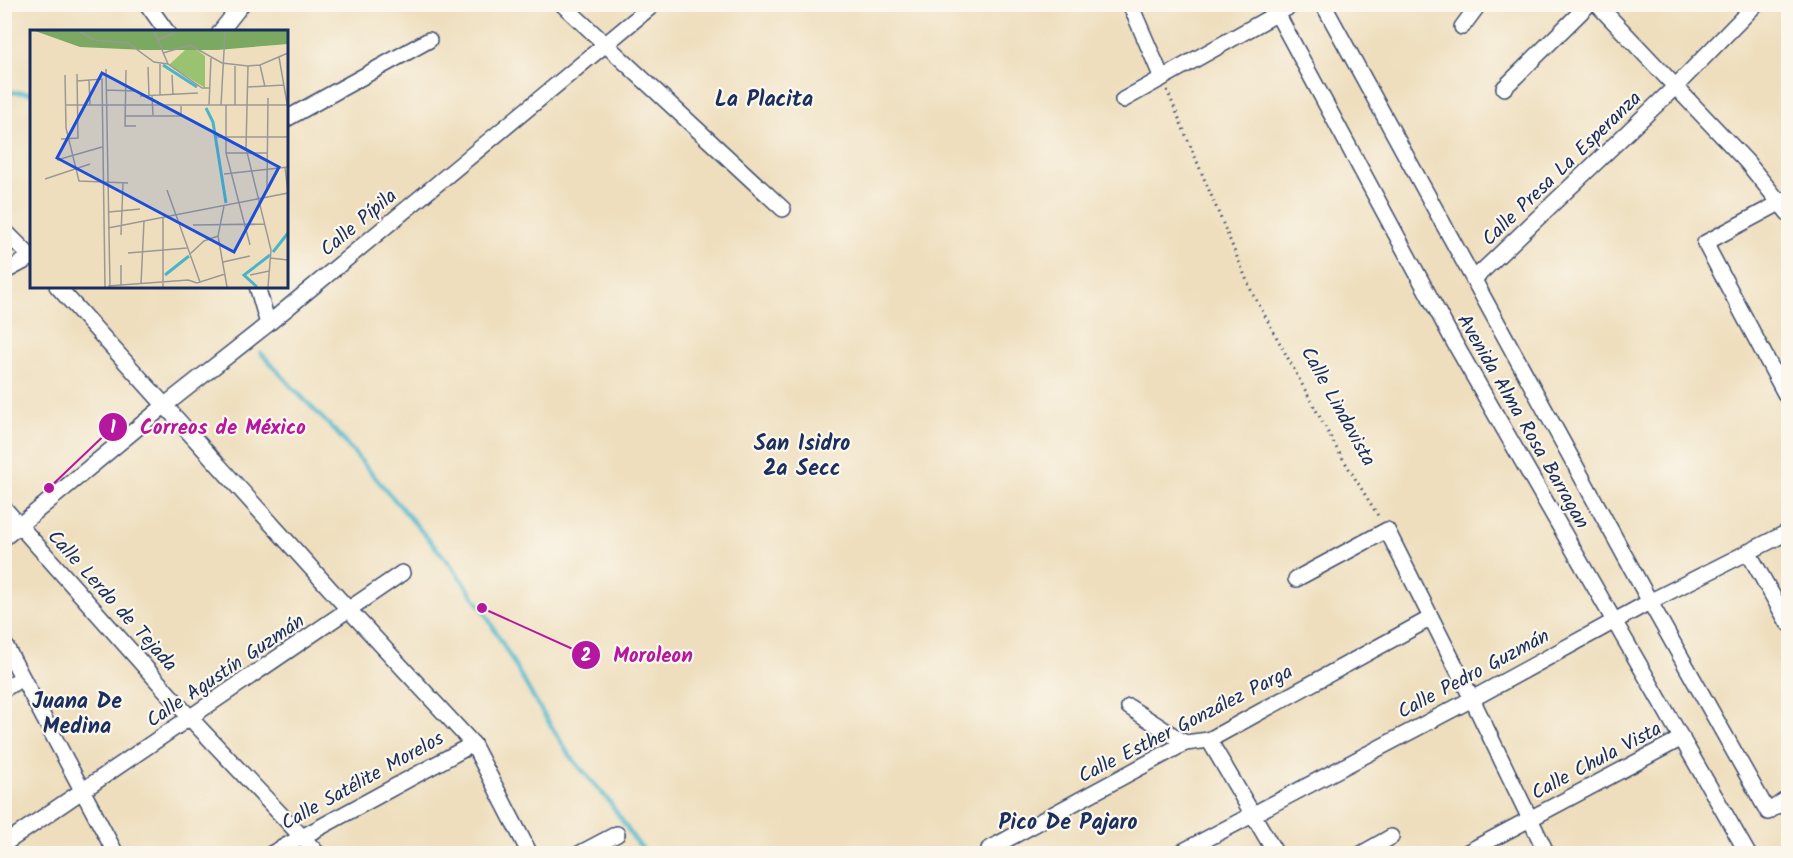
<svg xmlns="http://www.w3.org/2000/svg" width="1793" height="858" font-family="Kalam,sans-serif">
	<style>
		.lines { fill: none; stroke-linecap: round; stroke-linejoin: round }
		.stream { stroke: #4ab4c8; stroke-width: 4.5 }
		.street-casing { stroke: #3b496c; stroke-width: 18 }
		.path { stroke: #3b496c; stroke-width: 3; stroke-dasharray: 1.5 4.5; stroke-linecap: butt }
		.street { stroke: #fff; stroke-width: 15 }
		.labels { text-anchor: middle; stroke-width: 4.5; stroke-linejoin: round; paint-order: stroke }
		.street-label { font-size: 20px; fill: #1b2f5e; stroke: #fbf7ec }
		.quarter-label { font-size: 22px; font-weight: bold; fill: #1b2f5e; stroke: #fbf7ec }
		.inset-river { fill: none; stroke: #4ab4c8; stroke-width: 3 }
		.inset-road { fill: none; stroke: #9a9897; stroke-width: 1.5 }
		.view { fill: #1d4ed8; fill-opacity: 0.15; stroke: #1d4ed8; stroke-width: 3 }
		.inset-edge { fill: none; stroke: #1b2f5e; stroke-width: 3 }
		.leader { fill: none; stroke: #b5179e; stroke-width: 2 }
		.callout-dot { fill: #b5179e; stroke: #fbf7ec; stroke-width: 2 }
		.mark-label { font-size: 18px; text-anchor: middle; font-weight: bold; fill: #fff }
		.callout-label { font-size: 21px; text-anchor: middle; font-weight: bold; fill: #b5179e; stroke: #fbf7ec; stroke-width: 4.5; stroke-linejoin: round; paint-order: stroke }
	</style>
	<rect width="100%" height="100%" fill="#fbf7ec"/>
	<filter id="ink" filterUnits="userSpaceOnUse"><feTurbulence type="fractalNoise" baseFrequency=".0167" numOctaves="2"/><feDisplacementMap in="SourceGraphic" scale="12" xChannelSelector="R" yChannelSelector="G"/><feConvolveMatrix kernelMatrix="1 2 1 2 8 2 1 2 1" color-interpolation-filters="sRGB"/></filter>
	<filter id="wash" filterUnits="userSpaceOnUse"><feTurbulence type="fractalNoise" baseFrequency=".008" numOctaves="4" result="noise"/><feDisplacementMap in="SourceGraphic" scale="24" xChannelSelector="R" yChannelSelector="G"/><feGaussianBlur stdDeviation="1.35" result="paint"/><feColorMatrix in="noise" values="0 0 0 0 0 0 0 0 0 0 0 0 0 0 0 0 0 1.4 0 .05"/><feComposite in="paint" operator="in"/></filter>
	<g filter="url(#wash)">
		<rect width="100%" height="100%" fill="#eedebd"/>
		<g class="lines">
			<g class="stream">
				<polyline points="4,92 32,93"/>
				<polyline points="261,353 293,388 336,432 450,564 482,608 536,702 570,756 609,801 635,840 648,854"/>
			</g>
		</g>
	</g>
	<g filter="url(#ink)">
		<g class="lines">
			<g class="street-casing">
				<g id="street">
					<polyline points="147,4 167,32"/>
					<polyline points="562,4 783,209"/>
					<polyline points="1130,4 1162,78"/>
					<polyline points="1272,4 1454,342 1748,854"/>
					<polyline points="1323,4 1650,602 1768,812 1788,798"/>
					<polyline points="1597,4 1746,161 1788,213"/>
					<polyline points="1462,27 1479,4"/>
					<polyline points="220,32 242,4"/>
					<polyline points="1504,88 1589,4"/>
					<polyline points="1123,100 1294,4"/>
					<polyline points="286,119 429,40"/>
					<polyline points="1787,199 1705,243 1788,399"/>
					<polyline points="4,230 32,258"/>
					<polyline points="4,272 32,257"/>
					<polyline points="1474,279 1676,86 1756,4"/>
					<polyline points="57,286 349,610 473,744 530,854"/>
					<polyline points="257,286 268,324"/>
					<polyline points="4,508 191,719 318,854"/>
					<polyline points="4,538 164,406 268,324 654,4"/>
					<polyline points="1748,552 1788,623"/>
					<polyline points="1296,579 1387,530 1472,699 1547,854"/>
					<polyline points="4,643 116,854"/>
					<polyline points="4,689 22,678"/>
					<polyline points="1129,707 1185,743"/>
					<polyline points="1209,740 1276,854"/>
					<polyline points="4,844 402,573"/>
					<polyline points="271,854 473,744"/>
					<polyline points="579,854 617,834"/>
					<polyline points="992,854 989,849 1185,743 1209,740 1431,618"/>
					<polyline points="1178,854 1472,699 1653,600 1788,532"/>
					<polyline points="1361,854 1391,837"/>
					<polyline points="1464,854 1682,738"/>
				</g>
			</g>
			<g class="path">
				<polyline points="1038,5 1039,4"/>
				<polyline points="1167,90 1250,288 1337,449 1380,519"/>
			</g>
			<use href="#street" class="street"/>
		</g>
	</g>
	<g class="labels">
		<g class="street-label">
			<text transform="translate(1561 168) rotate(-44)" y="7">Calle Presa La Esperanza</text>
			<text transform="translate(358 222) rotate(-40)" y="7">Calle Pípila</text>
			<text transform="translate(1339 406) rotate(61)" y="7">Calle Lindavista</text>
			<text transform="translate(1524 421) rotate(60)" y="7">Avenida Alma Rosa Barragan</text>
			<text transform="translate(113 600) rotate(48)" y="7">Calle Lerdo de Tejada</text>
			<text transform="translate(225 670) rotate(-34)" y="7">Calle Agustín Guzmán</text>
			<text transform="translate(1473 673) rotate(-28)" y="7">Calle Pedro Guzmán</text>
			<text transform="translate(1185 723) rotate(-27)" y="7">Calle Esther González Parga</text>
			<text transform="translate(1596 760) rotate(-28)" y="7">Calle Chula Vista</text>
			<text transform="translate(362 780) rotate(-29)" y="7">Calle Satélite Morelos</text>
		</g>
		<g class="quarter-label">
			<text x="764" y="106">La Placita</text>
			<text x="802" y="450">San Isidro<tspan x="802" dy="25">2a Secc</tspan></text>
			<text x="77" y="708">Juana De<tspan x="77" dy="25">Medina</tspan></text>
			<text x="1068" y="829">Pico De Pajaro</text>
		</g>
	</g>
	<g transform="translate(30 30)">
		<rect width="258" height="258" fill="#eedebd"/>
		<path d="M155 20H167L175 26V58L139 35Z" fill="#9ac36f"/>
		<path d="M5 1H258V14L187 20H115L50 17Z" fill="#7ba962"/>
		<path class="inset-river" d="M133 35 167 57M176 78 183 92 196 173M243 222 258 203M135 245 159 226M227 257 214 245 240 225"/>
		<path class="inset-road" d="M49 1 64 10 98 13 124 32 138 34 172 58H179M124 1 138 34M128 10 145 3M133 23 160 15 192 33 218 36 230 35 258 23M249 27 258 79M130 34V65M230 35 235 57M205 36V75M218 36 216 118 241 220 238 257M118 37 119 66M76 39 80 257M96 40 95 96H106M35 45 36 98 49 151 98 153M142 45 143 65M59 50 60 75M47 51 72 49 75 257M218 57 254 55M76 60 105 61M110 66 168 63M122 66 123 85M35 75H258M179 75 181 28M191 75 195 3M196 75V123L220 215M95 86H151V76M187 107H258M31 109 48 108 47 44M196 123H237M27 130 72 117M255 137 258 163M194 144 258 137M15 149 60 134M237 158 238 68M137 160 170 252M194 176 188 206 197 257M79 182 110 179M133 188V257M163 195 235 194M78 198 258 163M91 205 93 153M98 223 157 218M160 224 174 211 188 206M240 228 258 230M193 232 220 226M91 235V255M220 245 239 241M111 254 114 191M78 256 158 250 167 253 195 244"/>
		<path class="view" d="M72 43 249 137 204 222 27 128Z"/>
		<rect width="258" height="258" class="inset-edge"/>
	</g>
	<path class="leader" d="M49 488L113 427M482 608L586 655"/>
	<g class="callout-dot">
		<circle cx="49" cy="488" r="6"/>
		<circle cx="482" cy="608" r="6"/>
		<circle cx="113" cy="427" r="15"/>
		<circle cx="586" cy="655" r="15"/>
	</g>
	<g class="mark-label">
		<text x="113" y="433">1</text>
		<text x="586" y="661">2</text>
	</g>
	<g class="callout-label">
		<text x="223" y="434">Correos de México</text>
		<text x="653" y="662">Moroleon</text>
	</g>
	<rect width="1793" height="858" fill="none" stroke="#fbf7ec" stroke-width="24"/>
</svg>
